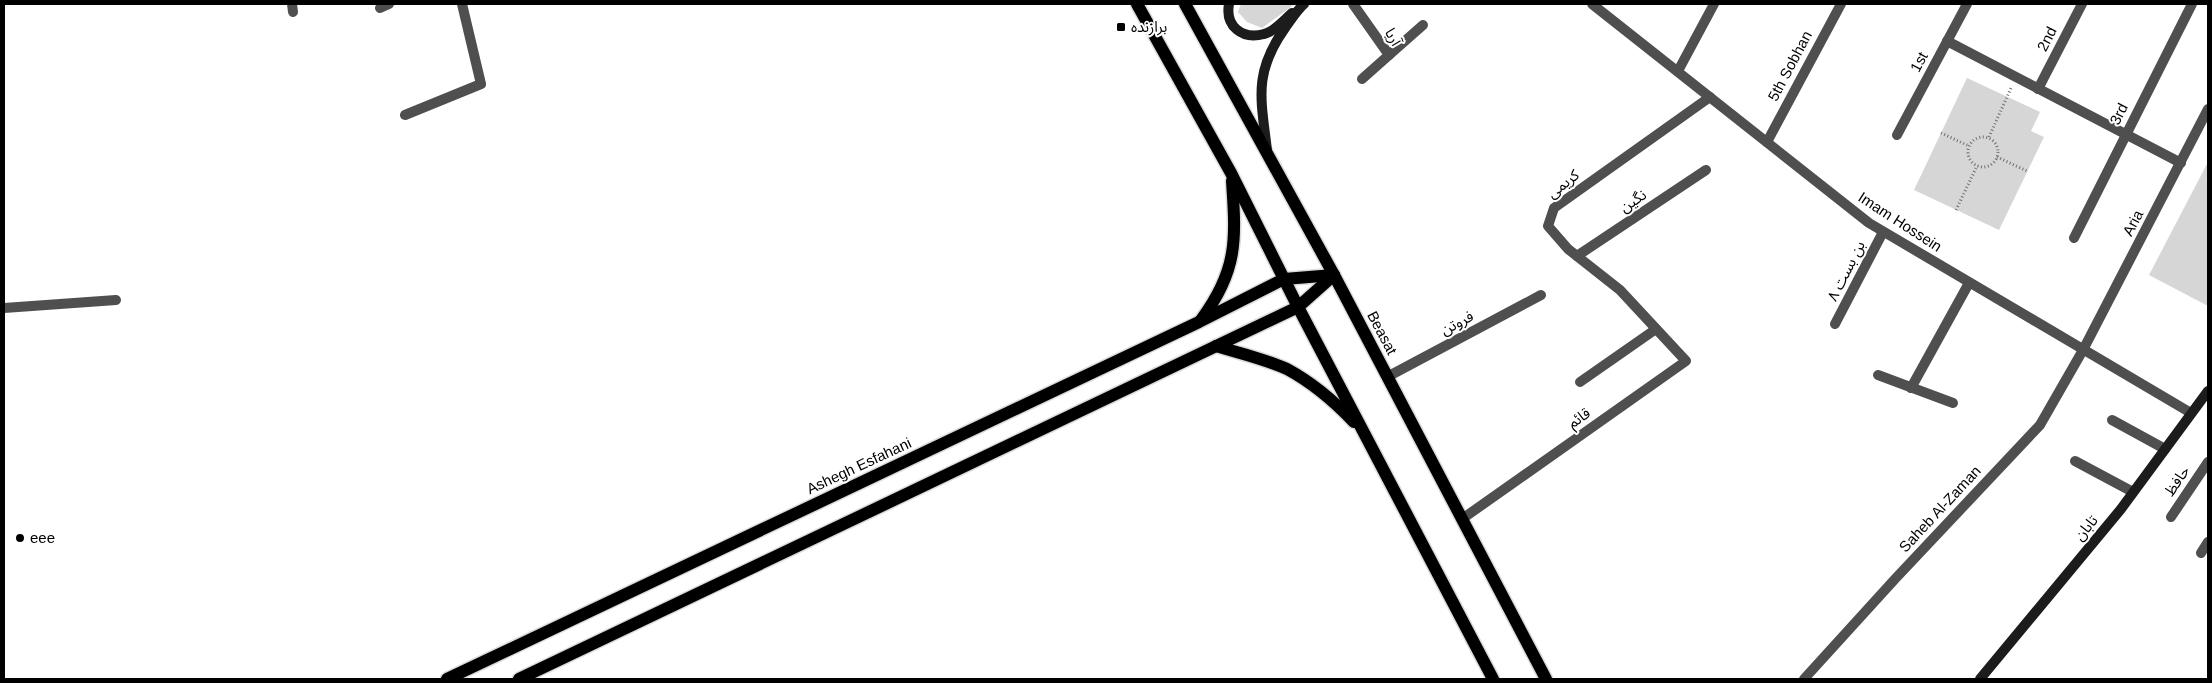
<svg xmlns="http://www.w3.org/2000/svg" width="2212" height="683" font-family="Helvetica,'Noto Sans Arabic',sans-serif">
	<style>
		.green { fill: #d6d6d6 }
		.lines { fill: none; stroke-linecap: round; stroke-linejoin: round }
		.primary-casing { stroke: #dbdbdb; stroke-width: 15 }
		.path { stroke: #717171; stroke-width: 3; stroke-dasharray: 1 2.5; stroke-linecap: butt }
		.street { stroke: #4f4f4f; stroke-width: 10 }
		.secondary { stroke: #1c1c1c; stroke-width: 10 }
		.primary { stroke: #000; stroke-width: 12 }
		.poi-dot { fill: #000; stroke: #fff; stroke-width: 2 }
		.labels { text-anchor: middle; stroke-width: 4; stroke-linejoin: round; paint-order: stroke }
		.poi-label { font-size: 15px; fill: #000; stroke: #fff; text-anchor: start }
		.street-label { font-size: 15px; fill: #000; stroke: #fff }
	</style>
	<rect width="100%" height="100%" fill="#fff"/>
	<g class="green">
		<polygon points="1241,4 1295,4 1262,28 1247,22 1238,12"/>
		<polygon points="1967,78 2040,112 2031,131 2044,137 1999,230 1914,190"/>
		<polygon points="2208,162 2208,306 2149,275"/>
	</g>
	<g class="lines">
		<g class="primary-casing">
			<g id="primary">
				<polyline points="1137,4 1231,173 1298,307 1493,679"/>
				<polyline points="1185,4 1334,275 1546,679"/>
				<path d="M1201 320C1238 270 1236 240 1232 181"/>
				<path d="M1216 346C1239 353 1265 359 1287 369 1313 383 1334 401 1354 422"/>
				<polyline points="447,679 1199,322 1284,279 1334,275"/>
				<polyline points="519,679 1298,307 1334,275"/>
			</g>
		</g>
		<g class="path">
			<polyline points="1941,133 1969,146"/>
			<circle cx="1983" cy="152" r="15"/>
			<polyline points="1989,137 2011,88"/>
			<polyline points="1997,157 2027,171"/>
			<polyline points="1956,210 1977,166"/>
		</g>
		<g class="street">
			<polyline points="292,4 293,12"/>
			<polyline points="1353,4 1389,55 1362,79"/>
			<polyline points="1592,4 1869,223 2191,413"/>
			<polyline points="380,8 389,4"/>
			<polyline points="1947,41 2181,163"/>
			<polyline points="1389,55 1423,25"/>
			<polyline points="1678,71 1714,4"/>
			<polyline points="2038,89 2082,4"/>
			<polyline points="405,115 481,84 462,4"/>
			<polyline points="1897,135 1967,4"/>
			<polyline points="1767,142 1841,4"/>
			<polyline points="2074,238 2192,4"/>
			<polyline points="1577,256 1706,170"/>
			<polyline points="4,308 116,300"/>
			<polyline points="1835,324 1883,232"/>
			<polyline points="1878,375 1953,403"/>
			<polyline points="1387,377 1541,295"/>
			<polyline points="1580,382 1656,329"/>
			<polyline points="1911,388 1969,283"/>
			<polyline points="2112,420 2165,449"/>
			<polyline points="2075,461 2133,492"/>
			<polyline points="2171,517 2208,462"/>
			<polyline points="1462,519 1686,361 1620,290 1568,249 1548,226 1554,208 1710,97"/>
			<polyline points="2201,553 2208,542"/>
			<polyline points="1804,679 1895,579 2040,425 2083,350 2208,109"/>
		</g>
		<g class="secondary">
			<path d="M1229 4C1225 26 1242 40 1264 34 1274 32 1284 20 1292 13"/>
			<path d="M1267 150C1261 99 1253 73 1285 28 1291 20 1297 10 1304 4"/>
			<polyline points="1980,679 2121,509 2208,391"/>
		</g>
		<use href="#primary" class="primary"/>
	</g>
	<g class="poi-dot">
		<rect x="1116" y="22" width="10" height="10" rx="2.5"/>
		<circle cx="20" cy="538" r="5"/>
	</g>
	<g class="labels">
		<g class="poi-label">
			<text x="1131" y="32">برازنده</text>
			<text x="30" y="543">eee</text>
		</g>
		<g class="street-label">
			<text transform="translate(1393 37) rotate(61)" y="5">آریا</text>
			<text transform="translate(2047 39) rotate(-63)" y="5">2nd</text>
			<text transform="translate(1919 62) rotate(-62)" y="5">1st</text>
			<text transform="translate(1790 66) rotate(-62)" y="5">5th Sobhan</text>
			<text transform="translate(2119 114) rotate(-63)" y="5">3rd</text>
			<text transform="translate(1563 184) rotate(-38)" y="5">کریمی</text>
			<text transform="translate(1633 201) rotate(-34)" y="5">نگین</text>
			<text transform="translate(1900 222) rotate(33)" y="5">Imam Hossein</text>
			<text transform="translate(2133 223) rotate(-62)" y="5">Aria</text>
			<text transform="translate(1846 271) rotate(-63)" y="5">بن بست ۸</text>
			<text transform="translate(1457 323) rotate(-28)" y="5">فروتن</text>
			<text transform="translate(1382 333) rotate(62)" y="5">Beasat</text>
			<text transform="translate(1579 418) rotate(-35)" y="5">قائم</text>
			<text transform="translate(859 466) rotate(-25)" y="5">Ashegh Esfahani</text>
			<text transform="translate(2177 481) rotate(-56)" y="5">حافظ</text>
			<text transform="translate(1940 509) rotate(-47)" y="5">Saheb Al-Zaman</text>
			<text transform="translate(2086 528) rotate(-50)" y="5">تابان</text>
		</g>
	</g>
	<rect width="2212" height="683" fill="none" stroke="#000000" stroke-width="10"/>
</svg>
